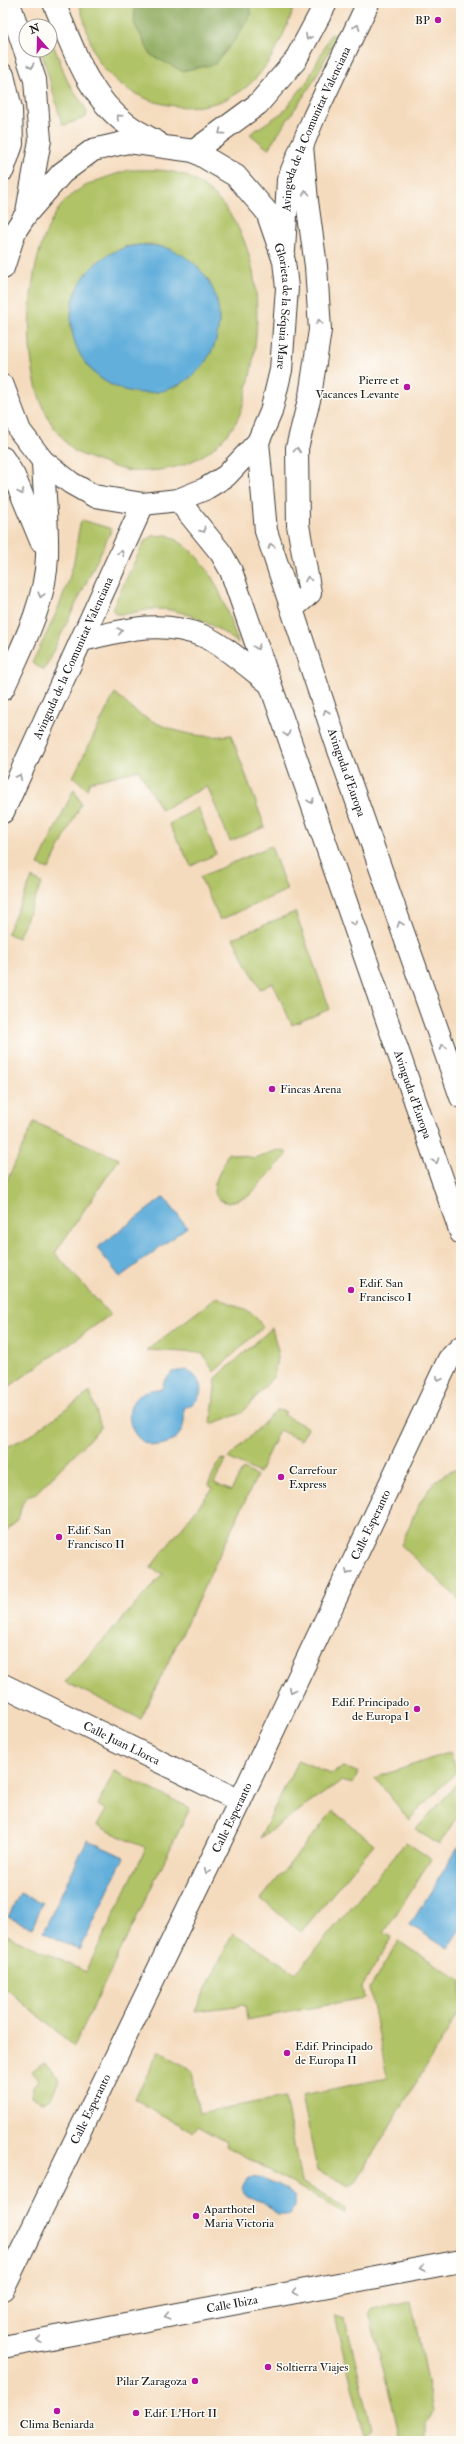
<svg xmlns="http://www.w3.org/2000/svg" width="464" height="2444" font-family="'IM FELL Double Pica',serif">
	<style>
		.green { fill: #b0c366; stroke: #667041; fill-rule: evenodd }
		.forest { fill: #8ca95b; stroke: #54623c }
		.water { fill: #62afdb; stroke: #3f667c }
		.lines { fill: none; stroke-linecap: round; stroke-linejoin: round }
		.minor-casing { stroke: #3d3934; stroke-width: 24 }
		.secondary-casing { stroke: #3d3934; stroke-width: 24 }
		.minor { stroke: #fff; stroke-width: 22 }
		.secondary { stroke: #fff; stroke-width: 22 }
		.oneway { stroke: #999 }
		.poi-dot { fill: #b5179e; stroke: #fdfcf7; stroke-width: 1.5 }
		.labels { text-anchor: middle; stroke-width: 3; stroke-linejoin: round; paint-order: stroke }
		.poi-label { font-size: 12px; fill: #1c1c1c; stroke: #fdfcf7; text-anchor: start }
		.street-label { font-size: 12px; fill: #1c1c1c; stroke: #fdfcf7 }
	</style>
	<rect width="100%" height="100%" fill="#fdfcf7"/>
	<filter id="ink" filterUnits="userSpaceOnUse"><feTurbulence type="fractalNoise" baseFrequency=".025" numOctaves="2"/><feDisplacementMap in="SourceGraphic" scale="8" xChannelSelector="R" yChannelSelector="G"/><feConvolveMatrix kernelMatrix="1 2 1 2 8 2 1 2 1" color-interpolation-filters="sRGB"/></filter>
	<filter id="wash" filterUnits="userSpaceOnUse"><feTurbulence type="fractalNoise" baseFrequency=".012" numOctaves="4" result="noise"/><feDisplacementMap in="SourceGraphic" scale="16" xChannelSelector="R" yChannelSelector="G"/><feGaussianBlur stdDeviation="0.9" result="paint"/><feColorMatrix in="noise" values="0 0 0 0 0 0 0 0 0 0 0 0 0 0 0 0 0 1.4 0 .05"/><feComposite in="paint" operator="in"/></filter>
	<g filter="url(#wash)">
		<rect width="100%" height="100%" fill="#f5dbbe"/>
		<g class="green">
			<path d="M81 3H281L293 10C285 32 276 53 261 72 220 125 136 114 99 62 92 52 84 18 79 4Z"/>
			<polygon points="331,34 337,36 313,82 268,149 250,134 283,112 308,80"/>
			<polygon points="50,37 68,82 87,111 86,117 65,125 62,124 41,50 50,50"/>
			<path d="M129 170C149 170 174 168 192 179 261 219 266 313 248 384 245 398 241 417 232 428 211 458 178 471 143 471 137 471 131 472 126 470 118 469 79 455 73 450 67 445 62 437 57 431 16 383 22 244 67 199 83 183 108 177 129 170ZM148 244 171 249 208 279 217 301 219 325 158 392C106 393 83 375 70 324L124 247Z"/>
			<path d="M82 520 112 529 44 670 32 663C48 631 64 600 73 565 76 555 78 525 82 520Z"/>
			<path d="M168 535C213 559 222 597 238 643 216 626 188 610 159 609 144 608 130 616 116 614L112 609 144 542 153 536Z"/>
			<path d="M115 693C123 700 132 710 141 715 168 731 201 740 231 735L265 827 230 841 207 786 161 810 139 770 90 782 87 789C81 785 79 780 73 777Z"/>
			<polygon points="74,789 81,804 49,869 38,865"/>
			<polygon points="198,808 216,854 191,866 169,824"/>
			<polygon points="271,846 287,890 220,920 200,877"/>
			<polygon points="32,878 42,883 18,938 7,933"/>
			<polygon points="295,912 330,1009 292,1025 273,983 260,989 233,938"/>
			<polygon points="34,1122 119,1159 55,1253 110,1315 3,1391 3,1189"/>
			<polygon points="278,1150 286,1152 286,1156 249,1196 228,1203 220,1200 214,1193 215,1183 228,1153 254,1158"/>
			<polygon points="217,1297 253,1314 263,1327 214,1372 202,1353 147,1350"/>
			<polygon points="272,1328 278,1351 274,1376 242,1413 211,1424 216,1378"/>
			<path d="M90 1392 101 1427 36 1493C20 1497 23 1505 18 1519 15 1524 7 1530 3 1535V1449L29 1436Z"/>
			<polygon points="277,1410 286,1412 284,1415 308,1428 301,1440 279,1430 259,1473 228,1458"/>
			<polygon points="221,1459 226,1461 214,1483 231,1491 243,1469 257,1476 141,1719 65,1682 163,1574 150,1568 213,1488 208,1485"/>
			<path d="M461 1468V1601L401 1545C415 1515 425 1476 461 1468Z"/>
			<polygon points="450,1752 457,1771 409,1820 375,1778"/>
			<polygon points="298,1760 331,1774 343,1767 358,1772 353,1784 341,1781 260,1838"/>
			<polygon points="114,1771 190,1808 74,2046 3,1986 3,1933 86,1972 146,1848 97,1826 106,1810 98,1805"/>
			<polygon points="461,1780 461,1810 439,1845 416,1829"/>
			<polygon points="333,1811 374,1844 301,1932 261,1899"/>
			<polygon points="406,1842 431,1859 384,1933 392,1937 362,1987 364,1998 247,2020 245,2005 195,2011 233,1933 296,1973"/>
			<polygon points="398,1941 461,1980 461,2009 355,2183 349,2186 317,2170 302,2095 387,2078 370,1988"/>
			<polygon points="159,2051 192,2070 199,2113 285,2097 301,2182 347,2208 345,2213 226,2146 227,2142 198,2126 193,2133 135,2099"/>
			<polygon points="44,2062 59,2077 59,2080 50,2100 43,2102 32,2097 32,2088 38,2080 32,2071"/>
			<polygon points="411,2301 433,2412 426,2424 426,2441 401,2441 369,2312 372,2308"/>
			<polygon points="335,2315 345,2318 372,2429 364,2435"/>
		</g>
		<polygon class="forest" points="135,3 247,3 252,13 237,37 215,64 182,71 151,55 134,23"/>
		<g class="water">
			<circle cx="145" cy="319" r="74"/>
			<polygon points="164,1197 187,1227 120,1277 97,1248"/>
			<path d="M186 1370C206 1380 206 1400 184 1408 185 1421 184 1434 172 1441 128 1464 108 1387 162 1389L164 1382 172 1372Z"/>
			<polygon points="87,1840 124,1857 80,1950 43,1932"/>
			<polygon points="459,1846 461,1929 448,1949 410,1925"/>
			<polygon points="20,1893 43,1903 32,1928 8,1917"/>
			<path d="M259 2177C266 2179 292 2190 295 2197 295 2200 295 2204 295 2207L288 2215H278C273 2211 268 2205 263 2202 251 2197 234 2196 249 2178Z"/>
		</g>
	</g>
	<g filter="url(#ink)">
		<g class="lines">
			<g class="minor-casing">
				<g id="minor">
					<path id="s1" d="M3 1685 240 1801"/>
					<path id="s2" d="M3 2289 240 1801 449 1359 461 1347"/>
					<path id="s3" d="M3 2347 461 2261"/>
				</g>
			</g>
			<g class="secondary-casing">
				<g id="secondary">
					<polyline points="9,3 35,80 40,140 27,212"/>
					<path d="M54 3C73 47 87 96 128 125 137 132 148 137 157 142"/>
					<polyline points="3,75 11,109 12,144 3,170"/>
					<polyline points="194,151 258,104 295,61 326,3"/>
					<path id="s4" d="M284 250 288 180 314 117 368 3"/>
					<path id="s5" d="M3 268 15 231 27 213 62 173 93 150 128 142 194 151 236 176 267 212 284 261 287 288 281 370 271 412 258 442 226 476 205 489 178 500 143 504 94 496 71 483 43 461 20 431 3 386"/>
					<path id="s6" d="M258 442 266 531 335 739 461 1097"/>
					<polyline points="3,458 14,476 41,541"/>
					<path id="s7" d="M178 500 221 553 231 571 461 1233"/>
					<polyline points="292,609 310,593 298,525 297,448 310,396 320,330 316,266 307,201 302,146"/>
					<path d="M83 640C124 630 161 619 203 636 223 644 252 670 270 684"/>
					<path d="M3 689C22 647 46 602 47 556 48 524 44 492 43 461"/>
					<path id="s8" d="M3 812 143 504"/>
				</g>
			</g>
			<use href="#minor" class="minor"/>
			<use href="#secondary" class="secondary"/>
		</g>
		<defs><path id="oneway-chevron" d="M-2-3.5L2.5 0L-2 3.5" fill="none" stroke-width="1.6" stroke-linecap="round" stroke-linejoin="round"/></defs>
		<g class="oneway">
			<use href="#oneway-chevron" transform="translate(357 27) rotate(-68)"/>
			<use href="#oneway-chevron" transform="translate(308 37) rotate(119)"/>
			<use href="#oneway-chevron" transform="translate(31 66) rotate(71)"/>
			<use href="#oneway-chevron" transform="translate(119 117) rotate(-138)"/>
			<use href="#oneway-chevron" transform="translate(221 132) rotate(143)"/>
			<use href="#oneway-chevron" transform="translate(306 193) rotate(-95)"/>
			<use href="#oneway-chevron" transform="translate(319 322) rotate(-93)"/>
			<use href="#oneway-chevron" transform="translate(297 450) rotate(-85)"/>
			<use href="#oneway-chevron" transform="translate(21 492) rotate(67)"/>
			<use href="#oneway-chevron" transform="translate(203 530) rotate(51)"/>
			<use href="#oneway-chevron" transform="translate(271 546) rotate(-108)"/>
			<use href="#oneway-chevron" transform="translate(121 553) rotate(-66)"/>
			<use href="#oneway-chevron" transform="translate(308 579) rotate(-100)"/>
			<use href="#oneway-chevron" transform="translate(41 595) rotate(105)"/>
			<use href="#oneway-chevron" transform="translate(120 631) rotate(-13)"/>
			<use href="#oneway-chevron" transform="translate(257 647) rotate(71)"/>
			<use href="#oneway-chevron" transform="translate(326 712) rotate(-109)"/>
			<use href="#oneway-chevron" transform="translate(287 734) rotate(72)"/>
			<use href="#oneway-chevron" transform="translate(19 777) rotate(-65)"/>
			<use href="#oneway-chevron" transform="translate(311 801) rotate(71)"/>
			<use href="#oneway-chevron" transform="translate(354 923) rotate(71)"/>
			<use href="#oneway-chevron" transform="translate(400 924) rotate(-109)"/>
			<use href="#oneway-chevron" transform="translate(443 1047) rotate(-109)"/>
			<use href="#oneway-chevron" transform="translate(436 1161) rotate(71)"/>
			<use href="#oneway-chevron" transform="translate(439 1379) rotate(116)"/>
			<use href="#oneway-chevron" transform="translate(348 1572) rotate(115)"/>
			<use href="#oneway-chevron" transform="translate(292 1690) rotate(115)"/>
			<use href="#oneway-chevron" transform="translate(207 1871) rotate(116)"/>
			<use href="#oneway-chevron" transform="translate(423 2268) rotate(169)"/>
			<use href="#oneway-chevron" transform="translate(295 2292) rotate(170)"/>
			<use href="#oneway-chevron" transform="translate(167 2316) rotate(169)"/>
			<use href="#oneway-chevron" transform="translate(39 2340) rotate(169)"/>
		</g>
	</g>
	<g class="poi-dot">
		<circle cx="438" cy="20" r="4"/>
		<circle cx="407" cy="387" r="4"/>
		<circle cx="272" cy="1089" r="4"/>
		<circle cx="351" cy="1290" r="4"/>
		<circle cx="281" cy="1477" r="4"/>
		<circle cx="59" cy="1537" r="4"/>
		<circle cx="417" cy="1709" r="4"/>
		<circle cx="287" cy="2053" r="4"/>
		<circle cx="196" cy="2216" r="4"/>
		<circle cx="268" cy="2367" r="4"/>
		<circle cx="195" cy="2381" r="4"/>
		<circle cx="57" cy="2411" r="4"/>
		<circle cx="136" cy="2413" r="4"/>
	</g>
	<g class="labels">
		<g class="poi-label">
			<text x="430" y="24" text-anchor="end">BP</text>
			<text x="399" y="384" text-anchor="end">Pierre et<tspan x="399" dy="14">Vacances Levante</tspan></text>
			<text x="280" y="1093">Fincas Arena</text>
			<text x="359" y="1287">Edif. San<tspan x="359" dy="14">Francisco I</tspan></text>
			<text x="289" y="1474">Carrefour<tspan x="289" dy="14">Express</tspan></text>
			<text x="67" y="1534">Edif. San<tspan x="67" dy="14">Francisco II</tspan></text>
			<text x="409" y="1706" text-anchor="end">Edif. Principado<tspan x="409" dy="14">de Europa I</tspan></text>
			<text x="295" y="2050">Edif. Principado<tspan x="295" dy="14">de Europa II</tspan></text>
			<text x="204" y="2213">Aparthotel<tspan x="204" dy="14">Maria Victoria</tspan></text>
			<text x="276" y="2371">Soltierra Viajes</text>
			<text x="187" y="2385" text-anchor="end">Pilar Zaragoza</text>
			<text x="144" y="2417">Edif. L'Hort II</text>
			<text x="57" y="2428" text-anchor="middle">Clima Beniarda</text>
		</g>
		<g class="street-label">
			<text dy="4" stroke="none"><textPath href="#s4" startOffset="127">Avinguda de la Comunitat Valenciana</textPath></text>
			<text dy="4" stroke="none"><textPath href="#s5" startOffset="448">Glorieta de la Séquia Mare</textPath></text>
			<text dy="4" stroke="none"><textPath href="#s8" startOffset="169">Avinguda de la Comunitat Valenciana</textPath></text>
			<text dy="4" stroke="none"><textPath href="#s6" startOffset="344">Avinguda d'Europa</textPath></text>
			<text dy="4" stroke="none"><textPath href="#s7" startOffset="643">Avinguda d'Europa</textPath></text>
			<text dy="4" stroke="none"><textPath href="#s2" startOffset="848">Calle Esperanto</textPath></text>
			<text dy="4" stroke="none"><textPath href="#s1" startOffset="132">Calle Juan Llorca</textPath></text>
			<text dy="4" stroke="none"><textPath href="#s2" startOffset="524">Calle Esperanto</textPath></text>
			<text dy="4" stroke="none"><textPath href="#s2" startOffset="200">Calle Esperanto</textPath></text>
			<text dy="4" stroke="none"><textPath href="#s3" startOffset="233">Calle Ibiza</textPath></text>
		</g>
	</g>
	<rect width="464" height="2444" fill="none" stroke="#fdfcf7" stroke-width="16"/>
	<g transform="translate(38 38) rotate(340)"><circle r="19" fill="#fdfcf7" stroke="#a3a29f"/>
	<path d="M0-3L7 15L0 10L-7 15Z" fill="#b5179e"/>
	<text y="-6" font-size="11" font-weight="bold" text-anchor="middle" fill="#1c1c1c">N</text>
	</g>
</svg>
